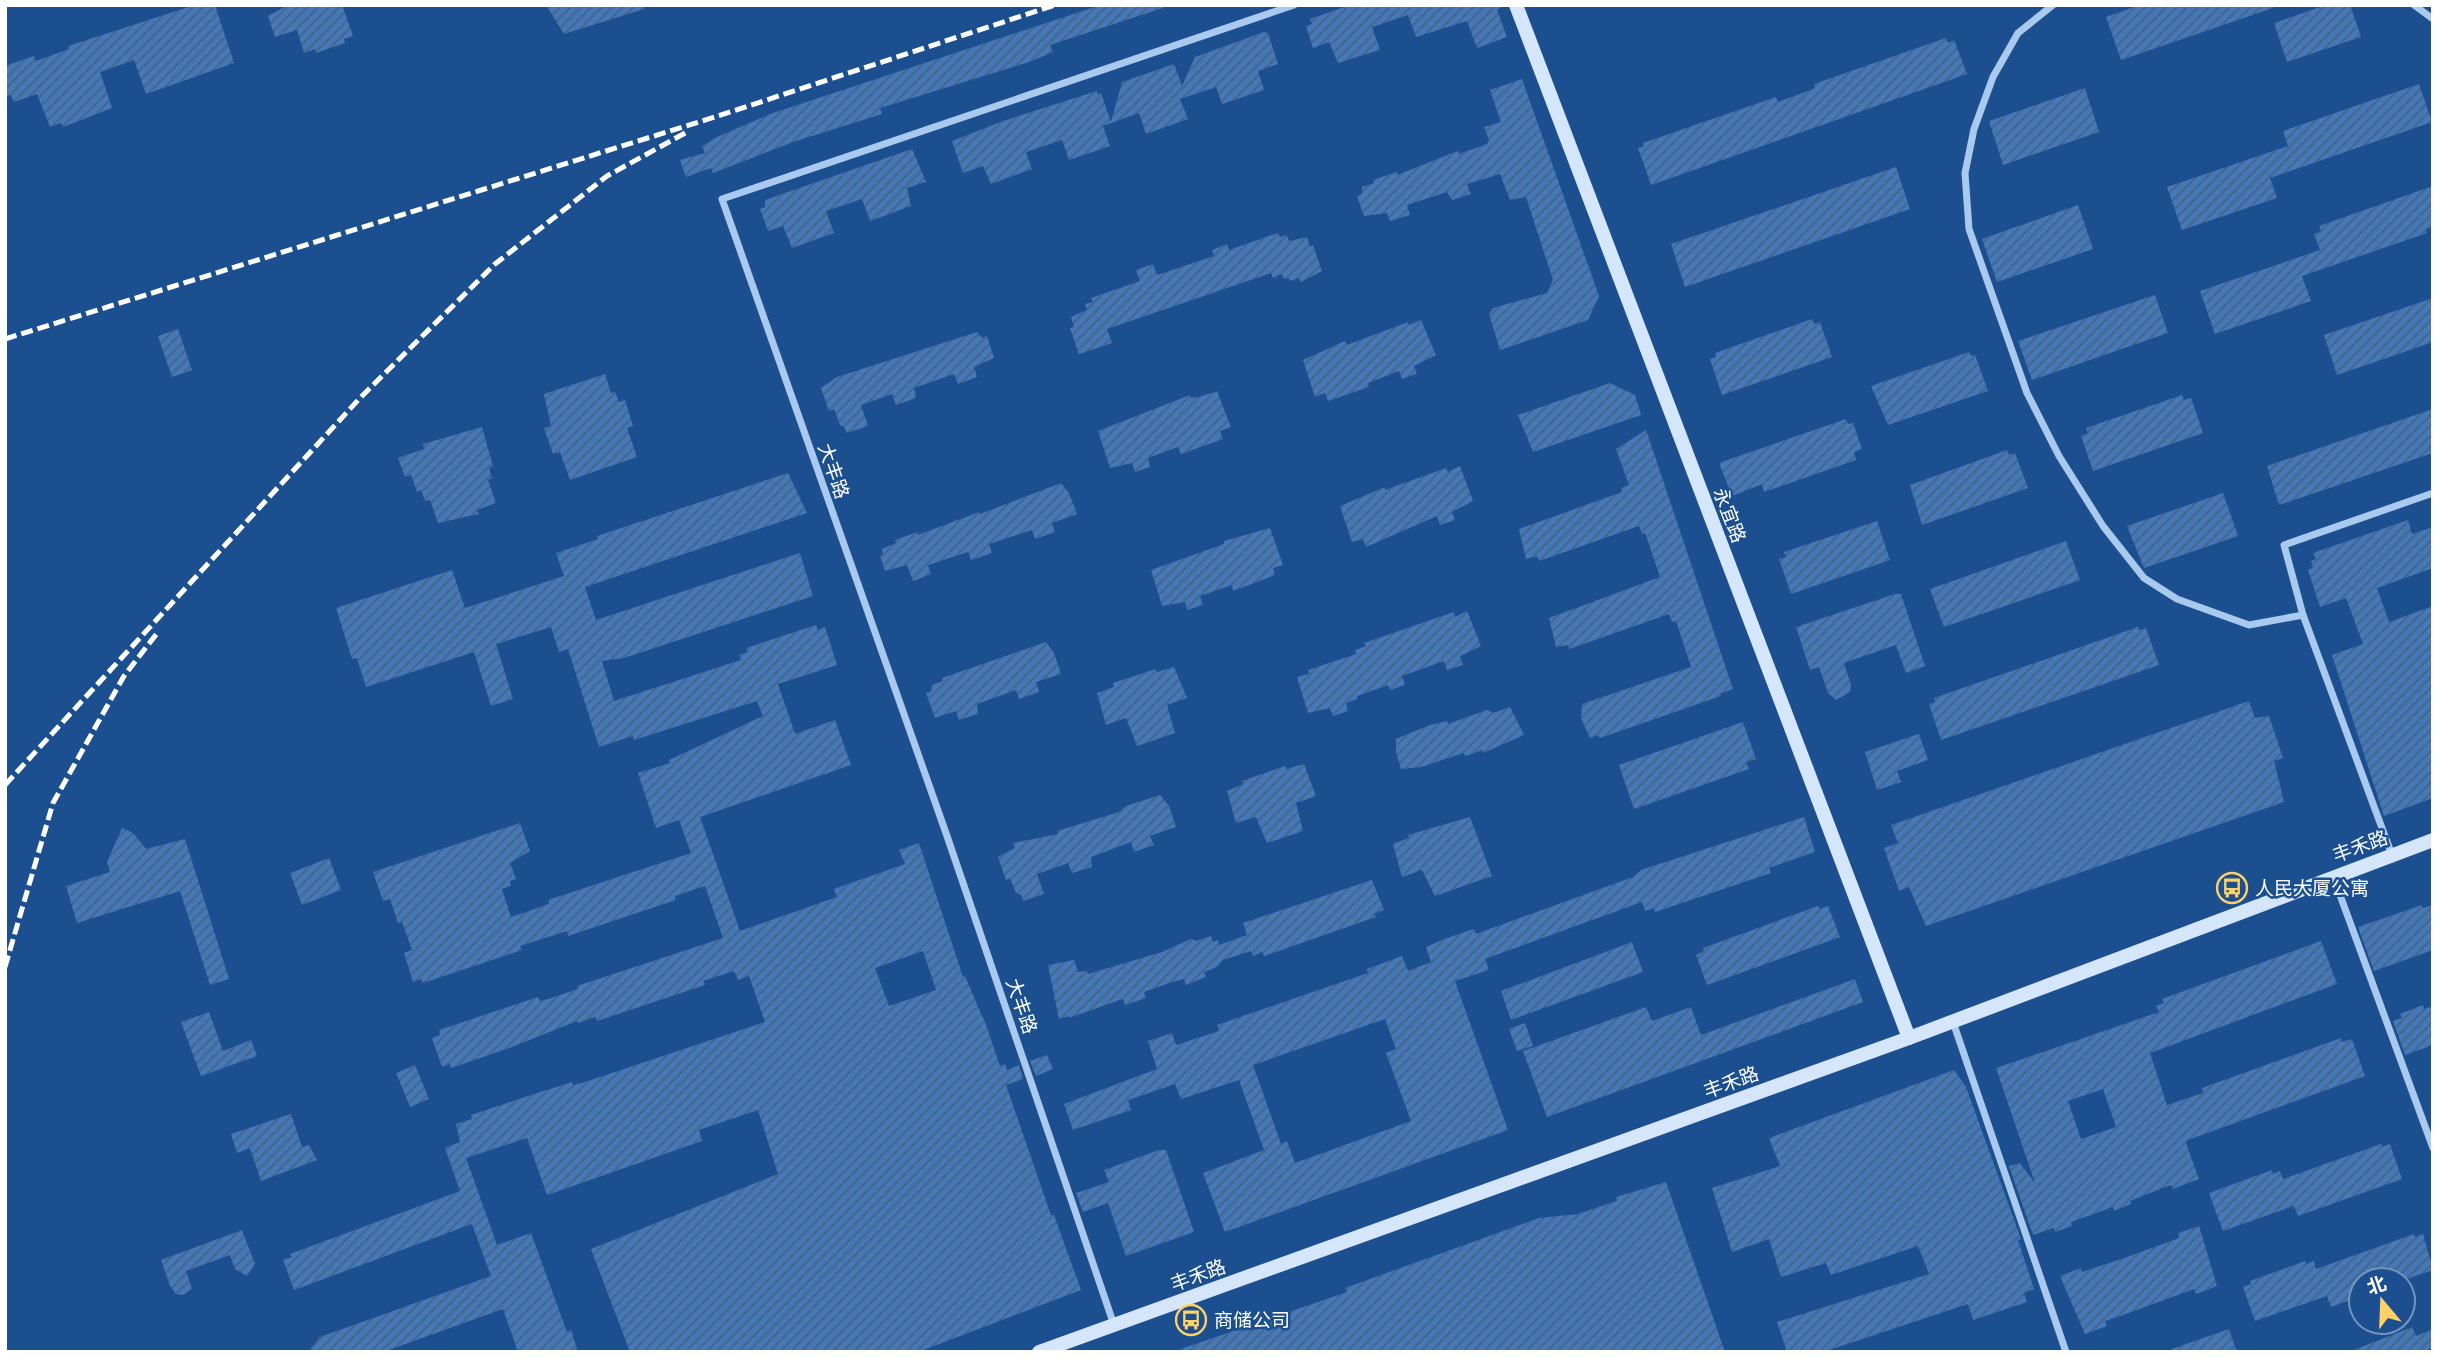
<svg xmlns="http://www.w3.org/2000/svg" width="2438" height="1357" font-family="Arial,'Noto Sans SC',sans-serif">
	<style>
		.building { fill: url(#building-hatch); fill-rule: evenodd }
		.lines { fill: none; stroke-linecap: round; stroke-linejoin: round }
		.street { stroke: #a9c9ee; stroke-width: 7 }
		.secondary { stroke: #d6e6fa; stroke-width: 14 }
		.rail { stroke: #fff; stroke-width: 5; stroke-dasharray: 12 5; stroke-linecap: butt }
		.labels { text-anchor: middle; stroke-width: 5; stroke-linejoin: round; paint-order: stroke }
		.street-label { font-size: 19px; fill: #fff; stroke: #1b4f8f }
		.poi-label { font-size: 19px; fill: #fff; stroke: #1b4f8f; text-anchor: start }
	</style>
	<defs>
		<pattern id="building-hatch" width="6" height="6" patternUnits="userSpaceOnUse" patternTransform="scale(1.75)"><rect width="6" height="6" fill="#4478b7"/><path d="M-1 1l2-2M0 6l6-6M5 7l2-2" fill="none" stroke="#486282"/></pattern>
	</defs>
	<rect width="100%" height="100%" fill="#1b4f8f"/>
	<g class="building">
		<polygon points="195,5 215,5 234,63 146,94 134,60 100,72 112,108 63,127 61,123 50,127 37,94 14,102 11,95 5,97 5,66 34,56 36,61 69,49 68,46"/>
		<polygon points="288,5 342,5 353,36 344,39 345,43 316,53 315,49 304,53 297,30 275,37 268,16"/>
		<polygon points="546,5 643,5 644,9 564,34"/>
		<polygon points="1101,5 1163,5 1163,8 1050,45 1053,52 1029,62 880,108 882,114 793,142 713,173 711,168 686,177 680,160 705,153 702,146 717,137 773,113"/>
		<polygon points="1350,5 1504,5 1497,10 1507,37 1477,48 1467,21 1416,37 1408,15 1372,27 1380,50 1338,63 1329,42 1313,48 1306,26 1312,24 1310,19"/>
		<polygon points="2140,5 2273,5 2273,8 2121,60 2106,17"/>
		<polygon points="2326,5 2350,5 2361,37 2287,62 2274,23"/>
		<polygon points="1264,32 1268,33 1278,64 1258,71 1264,90 1222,104 1216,87 1180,99 1188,119 1146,134 1139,113 1103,126 1110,146 1069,160 1062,140 1026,152 1032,169 991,184 983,166 963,173 952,141 1003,121 1097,91 1098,95 1101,93 1111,122 1122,82 1174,64 1182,86 1195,57"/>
		<polygon points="1946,38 1948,43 1954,40 1967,74 1651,185 1638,148 1644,146 1643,143 1776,97 1778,102 1808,91 1815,88 1814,84"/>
		<polygon points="1522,79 1599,296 1588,320 1500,350 1489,314 1493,308 1547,293 1553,280 1526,197 1510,200 1500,174 1467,184 1471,194 1452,200 1447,192 1407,205 1410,215 1390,221 1387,213 1364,216 1357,196 1362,194 1362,187 1374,183 1373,180 1397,172 1397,175 1458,151 1459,154 1487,144 1489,140 1484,127 1501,122 1490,90"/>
		<polygon points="2419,84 2432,122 2270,178 2277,198 2182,230 2167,187 2288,146 2283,131"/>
		<polygon points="2085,88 2099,132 2003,165 1989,121"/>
		<polygon points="912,149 926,182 907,188 911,206 870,221 862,199 826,211 834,233 792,248 783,226 768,231 760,209 765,207 765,200"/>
		<polygon points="1896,167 1910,209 1685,287 1671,244"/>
		<polygon points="2433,186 2433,227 2426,229 2427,233 2302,276 2311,301 2215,334 2200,291 2320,250 2314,234 2321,231 2319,226"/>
		<polygon points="2078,205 2093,249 1997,282 1982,239"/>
		<polygon points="1278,233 1280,237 1287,235 1289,241 1307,237 1310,247 1313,245 1322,271 1301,282 1299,278 1290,281 1289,278 1284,279 1282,274 1273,278 1271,273 1107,329 1112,343 1079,354 1070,328 1074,327 1071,317 1087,310 1085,304 1093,302 1091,298 1140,281 1136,270 1153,264 1157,275 1214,256 1212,250 1227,244 1229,250"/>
		<polygon points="2155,295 2168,333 2032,380 2018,341"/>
		<polygon points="2433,298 2433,342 2337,375 2324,335"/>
		<polygon points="1812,319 1814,324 1820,322 1832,357 1722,395 1710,359 1716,357 1715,353"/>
		<polygon points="1421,320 1436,355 1414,366 1417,374 1402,379 1399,371 1368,383 1369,387 1328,401 1325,393 1315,397 1303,360 1345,341 1347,345 1408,322 1409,325"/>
		<polygon points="178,329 192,370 172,377 158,336"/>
		<polygon points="977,332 982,338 987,336 994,358 974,367 977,377 958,384 954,374 914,388 916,398 896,405 892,394 861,405 868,426 847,433 844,427 840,425 834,409 829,411 821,388 837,377"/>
		<polygon points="1969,352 1971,356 1975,355 1988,391 1888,425 1871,386"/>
		<polygon points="605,374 611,393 615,392 619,402 625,400 633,426 627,428 637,457 570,480 560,452 553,454 544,428 551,426 544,394"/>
		<polygon points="1610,383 1635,395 1641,415 1533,452 1518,415"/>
		<polygon points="1217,391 1231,427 1220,431 1223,439 1181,454 1178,447 1148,458 1150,467 1135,472 1132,463 1110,468 1098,431 1190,395 1191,398 1199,397"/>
		<polygon points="2182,395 2184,400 2191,398 2203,433 2093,471 2081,436 2088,433 2086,428"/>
		<polygon points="2433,409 2433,453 2279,505 2267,466"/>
		<polygon points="1846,419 1848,424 1853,423 1862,449 1854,452 1856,460 1764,492 1762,484 1732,496 1719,463"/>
		<polygon points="482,427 493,466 489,468 492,478 488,480 496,503 477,510 479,514 438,523 430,500 425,501 421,490 417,492 411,475 405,477 398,458 424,449 423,444"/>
		<polygon points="1646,430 1733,689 1720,694 1721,696 1600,738 1598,735 1590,738 1581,718 1582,704 1691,667 1676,621 1672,622 1669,614 1569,649 1568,645 1556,647 1549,618 1660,577 1645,533 1642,534 1639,526 1539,561 1537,556 1526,559 1519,529 1622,492 1621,488 1629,485 1616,449"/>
		<polygon points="2007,450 2009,455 2015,453 2028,488 1922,525 1910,485"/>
		<polygon points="1460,466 1473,501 1452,512 1455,520 1440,525 1437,516 1366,547 1363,539 1352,542 1340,506 1385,487 1385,490 1446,468 1448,472"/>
		<path d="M788 473 807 513 585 587 596 620 800 553 813 596 624 658 602 661 614 701 741 660 739 655 748 652 746 648 816 625 818 630 825 627 837 665 778 684 795 734 835 720 851 765 700 817 740 931 837 897 834 889 905 864 899 850 919 843 963 977 965 976 986 1025 1000 1066 1005 1064 1007 1070 1019 1065 1023 1079 1006 1085 1051 1215H1054L1081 1290 918 1352H630L591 1249 778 1174 758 1110 699 1130 702 1141 547 1195 527 1138 466 1158 497 1245 531 1233 567 1332 571 1330 578 1352H518L503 1309 383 1352H308L320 1337 491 1276 472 1224 294 1290 283 1260 292 1257 290 1254 460 1191 445 1148 460 1142 456 1124 472 1119 471 1115 525 1097 572 1082 573 1085 582 1083 765 1022 749 976 738 980 734 971 703 981 705 985 597 1021 595 1017 578 1023 577 1021 512 1047 451 1068 450 1064 442 1067 432 1038 440 1035 439 1030 538 997 540 1001 548 999 578 989 577 986 723 938 705 886 675 896 676 900 568 936 567 931 520 946 522 950 423 983 421 979 413 982 404 953 412 950 402 922 398 923 390 899 383 901 373 872 520 823 530 851 510 863 516 879 510 881 511 886 502 889 511 917 549 904 548 900 691 853 679 820 656 828 638 773 670 763 669 760 763 716 757 701 634 740 633 736 599 747 568 649 559 652 551 627 496 644 513 699 491 706 474 652 366 687 357 658 352 659 336 608 452 570 465 608 564 576 556 553 598 539 597 536ZM923 951 936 990 889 1006 875 968Z"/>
		<polygon points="1061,483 1069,493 1077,514 1052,523 1055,532 1035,539 1032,530 989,544 992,553 971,560 968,552 928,565 931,574 913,581 907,565 885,571 880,556 883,554 882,549 896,543 895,540 917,532 918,535 979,512 980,514"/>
		<polygon points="2223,493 2238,536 2144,568 2127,526"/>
		<polygon points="2408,520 2412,534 2433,527 2433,568 2377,588 2389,622 2433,606 2433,798 2384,816 2332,655 2363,644 2346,598 2320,607 2308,570 2313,568 2311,561 2316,559 2313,553"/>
		<polygon points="1877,521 1890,560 1791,594 1779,559 1786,557 1784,552"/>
		<polygon points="1270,528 1283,565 1273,568 1275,575 1233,591 1232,585 1200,596 1203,605 1187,610 1185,602 1162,606 1151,570 1224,544 1224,541"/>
		<polygon points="2066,541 2080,580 1944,627 1930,589"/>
		<polygon points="1895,594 1901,594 1925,666 1906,673 1896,645 1844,663 1851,685 1850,692 1836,700 1828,693 1819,667 1810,670 1796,627"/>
		<polygon points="1467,611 1481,646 1460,656 1463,665 1447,670 1444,661 1413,672 1402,676 1405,685 1390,690 1388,685 1357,696 1357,699 1346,703 1348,711 1333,716 1330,708 1308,713 1297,677 1309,674 1308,670 1356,654 1355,650 1366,646 1364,643 1454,612 1455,617"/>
		<polygon points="2138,627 2139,630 2146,628 2159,665 1941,740 1929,704 1935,702 1934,698"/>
		<polygon points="1046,642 1054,653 1061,674 1036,682 1039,692 1019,699 1016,690 977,704 978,714 959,720 956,711 935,718 926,693 931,692 932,685 943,681 942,678"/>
		<polygon points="1174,667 1187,698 1167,705 1175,733 1137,746 1126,718 1106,725 1097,693 1114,687 1113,683 1156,669 1157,672"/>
		<polygon points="2249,701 2255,718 2269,716 2283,758 2274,761 2284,802 1926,926 1909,887 1899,891 1884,848 1898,843 1891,825"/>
		<polygon points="1510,707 1524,735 1483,753 1482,750 1466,756 1463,753 1421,767 1401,769 1396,752 1396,739 1430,725 1447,721 1448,724 1487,710 1493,713"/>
		<polygon points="1743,722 1756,759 1746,762 1749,769 1634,809 1619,765"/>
		<polygon points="1919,734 1928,760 1897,771 1901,782 1877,790 1865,752"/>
		<polygon points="1304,764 1316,796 1296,803 1303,831 1267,843 1256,817 1236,823 1227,791 1243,784 1242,781 1285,766 1286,769"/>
		<polygon points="1160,795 1169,806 1176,827 1150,836 1154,845 1134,852 1131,842 1091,857 1092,867 1072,873 1068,863 1037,874 1044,894 1023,901 1021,895 1016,893 1010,878 1006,880 998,857 1015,848 1013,843 1058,834 1057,831 1119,812 1126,806"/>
		<polygon points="1470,817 1492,876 1435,896 1422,870 1402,877 1393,844 1409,838 1408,835"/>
		<path d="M1804 817 1815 852 1769 868 1771 873 1655 912 1654 908 1645 911 1642 902 1485 959 1489 970 1455 981 1508 1130 1225 1232 1203 1173 1264 1150 1239 1080 1181 1099 1175 1084 1128 1100 1131 1110 1073 1130 1064 1104 1157 1069 1148 1041 1172 1033 1176 1045 1219 1031 1217 1025 1368 973 1367 969 1402 956 1408 971 1431 962 1426 947 1444 939 1474 929 1476 934 1633 877 1641 870ZM1385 1019 1396 1049 1386 1053 1411 1121 1295 1163 1287 1141 1281 1144 1253 1065Z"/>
		<polygon points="122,828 133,833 146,849 185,839 229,979 210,985 180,891 77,923 66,886 110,872 107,862"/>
		<polygon points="329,858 341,890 302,905 290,873"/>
		<polygon points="1372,880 1384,910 1374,914 1376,917 1264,956 1262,952 1253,956 1251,951 1223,960 1217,967 1204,972 1206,977 1186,985 1184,979 1172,982 1144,992 1146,998 1125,1005 1123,999 1069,1018 1069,1016 1059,1019 1048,965 1074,960 1078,972 1087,971 1088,974 1162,952 1191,939 1196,941 1211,936 1213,942 1218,940 1219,945 1247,935 1243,923"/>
		<polygon points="2422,905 2423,908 2433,905 2433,950 2374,971 2358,927"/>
		<polygon points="1818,906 1820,909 1828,906 1840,937 1707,985 1696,955 1704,951 1703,948"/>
		<path d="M2321 941 2337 984 2150 1053 2167 1105 2203 1093 2202 1088 2341 1038 2342 1042 2352 1039 2365 1076 2188 1140 2186 1143 2199 1179 2173 1189 2171 1185 2160 1189 2130 1201 2131 1204 2114 1211 2113 1207 2071 1222 2072 1226 2055 1232 2054 1228 2033 1235 2009 1166 2020 1163 2035 1183 1996 1068 2159 1012 2156 1006 2164 1003 2162 999ZM2103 1089 2116 1127 2081 1139 2068 1101Z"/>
		<polygon points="1632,942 1643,972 1511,1020 1501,991"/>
		<polygon points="1855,979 1863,1002 1547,1117 1523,1051 1646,1007 1652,1021 1691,1007 1701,1035"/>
		<polygon points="2423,1005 2424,1009 2433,1006 2433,1045 2405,1055 2393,1021 2402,1018 2400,1014"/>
		<polygon points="209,1012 223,1051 251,1040 257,1056 201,1076 181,1022"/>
		<polygon points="1525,1023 1533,1046 1517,1051 1509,1029"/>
		<polygon points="1047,1055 1053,1069 1036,1076 1030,1061"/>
		<polygon points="415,1065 429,1099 410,1107 396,1073"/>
		<polygon points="1954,1070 1966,1087 2021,1239 2018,1240 2034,1289 2024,1293 2027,1302 1973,1320 1968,1304 1823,1352 1787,1352 1777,1322 1929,1274 1918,1246 1831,1275 1826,1263 1781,1277 1769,1239 1732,1252 1712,1188 1780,1166 1769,1138"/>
		<polygon points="291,1114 302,1147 309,1145 317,1160 261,1181 250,1148 237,1153 231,1134"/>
		<polygon points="2381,1144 2382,1147 2390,1144 2402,1179 2298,1216 2294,1206 2223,1231 2209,1193 2272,1170 2273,1174 2280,1171 2283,1179"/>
		<polygon points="1159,1150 1166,1150 1194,1232 1126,1256 1108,1203 1083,1212 1076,1193 1109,1182 1104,1170"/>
		<polygon points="1666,1182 1725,1352 1181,1352 1181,1349 1347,1292 1345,1288 1539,1218 1578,1214 1617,1201 1616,1197"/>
		<polygon points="2199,1226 2217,1286 2196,1294 2194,1289 2123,1315 2105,1321 2107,1326 2085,1334 2060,1276 2081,1268 2082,1272 2127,1257 2179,1238 2178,1233"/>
		<polygon points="242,1230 255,1264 247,1276 235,1269 230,1255 186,1271 192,1289 183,1295 176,1294 170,1286 161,1260"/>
		<polygon points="2414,1234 2415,1237 2423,1234 2433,1270 2404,1280 2361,1280 2361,1296 2331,1307 2327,1296 2255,1321 2243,1287 2251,1284 2250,1281 2305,1261 2306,1264 2314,1261 2316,1269"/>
		<polygon points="2412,1327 2416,1336 2433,1329 2433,1347 2423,1352 2349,1352"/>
		<polygon points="2229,1329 2237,1352 2172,1352 2172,1349"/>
	</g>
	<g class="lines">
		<g class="street">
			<polyline points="2053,5 2018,33 1993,77 1974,129 1965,173 1969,229 2027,393 2059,456 2103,526 2144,578 2177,599 2249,625 2303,615"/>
			<polyline points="2414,5 2433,19"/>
			<polyline points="2392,855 2303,615 2284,545 2433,493"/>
			<polyline points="2333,876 2433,1148"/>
			<polyline points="1953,1022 2066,1352"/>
			<polyline points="1114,1325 947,836 722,199 1294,5"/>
		</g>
		<g class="secondary">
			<polyline points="1516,5 1909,1038"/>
			<polyline points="1039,1352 1909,1038 2433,840"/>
		</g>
		<g class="rail">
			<polyline points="5,339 718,116 1055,5"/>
			<polyline points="5,785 360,398 495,264 607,176 687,132"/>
			<polyline points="5,967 53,803 124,676 158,632"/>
		</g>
	</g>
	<defs>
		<g id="bus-ring" transform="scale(1.575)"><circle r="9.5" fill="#1b4f8f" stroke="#ffd166" stroke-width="1.5"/><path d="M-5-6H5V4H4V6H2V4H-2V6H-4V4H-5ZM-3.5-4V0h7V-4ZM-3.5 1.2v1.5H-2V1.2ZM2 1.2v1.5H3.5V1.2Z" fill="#ffd166"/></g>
	</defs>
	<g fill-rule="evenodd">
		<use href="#bus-ring" x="2232" y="888"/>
		<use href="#bus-ring" x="1191" y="1320"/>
	</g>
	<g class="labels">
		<g class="street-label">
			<text transform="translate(834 471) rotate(71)" y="7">大丰路</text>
			<text transform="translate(1730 515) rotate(69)" y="7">永宜路</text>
			<text transform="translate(2360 846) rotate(-20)" y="7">丰禾路</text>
			<text transform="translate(1022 1006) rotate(71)" y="7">大丰路</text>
			<text transform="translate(1731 1082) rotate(-20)" y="7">丰禾路</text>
			<text transform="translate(1198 1275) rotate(-20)" y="7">丰禾路</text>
		</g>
		<g class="poi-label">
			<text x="2255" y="895">人民大厦公寓</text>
			<text x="1214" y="1327">商储公司</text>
		</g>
	</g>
	<rect width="2438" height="1357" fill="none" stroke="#ffffff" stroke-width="14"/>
	<g transform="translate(2382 1301) rotate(341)"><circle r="33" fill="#1b4f8f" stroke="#7695bc" stroke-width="2"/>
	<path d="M0-5L12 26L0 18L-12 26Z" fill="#ffd166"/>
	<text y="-10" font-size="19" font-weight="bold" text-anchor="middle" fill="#ffffff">北</text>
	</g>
</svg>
